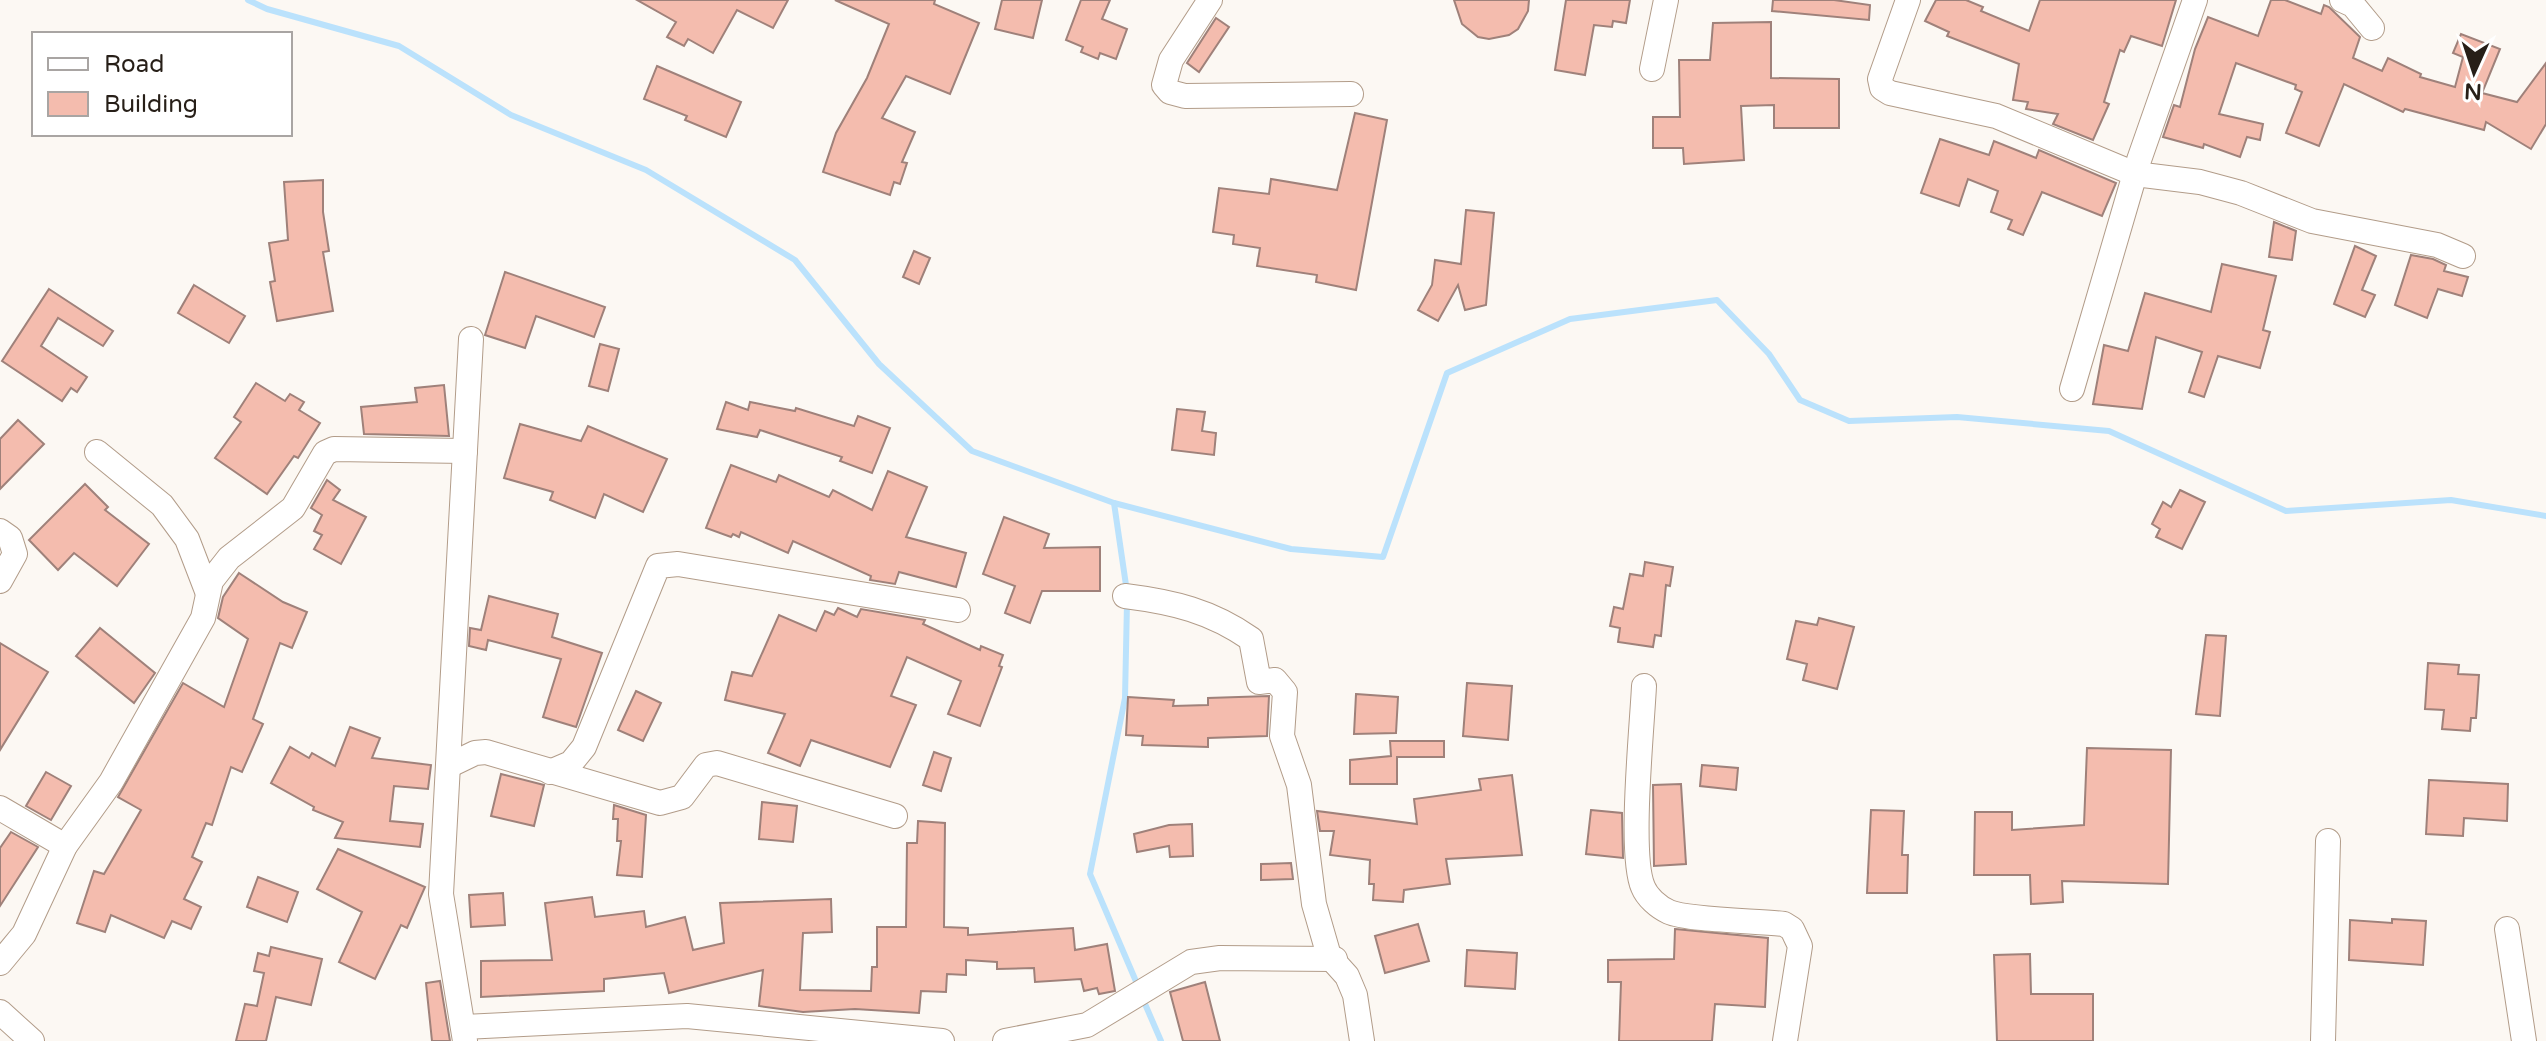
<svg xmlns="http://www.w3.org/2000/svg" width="2546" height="1041" font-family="'Varela Round',sans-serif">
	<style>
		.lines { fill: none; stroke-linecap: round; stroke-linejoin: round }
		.stream { stroke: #bbe2fc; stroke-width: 6 }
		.building { fill: #f4bcae; stroke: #9f817a; stroke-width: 2 }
		.street-casing { stroke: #b29c89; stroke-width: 26 }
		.street { stroke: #fff; stroke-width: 24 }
	</style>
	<rect width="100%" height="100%" fill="#fcf8f3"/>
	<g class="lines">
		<g class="stream">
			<polyline points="248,0 267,9 399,46 511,115 646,170 795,260 879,364 972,451 1114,503 1291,549 1383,557 1447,373 1570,319 1717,300 1769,354 1800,400 1849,421 1957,417 2109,431 2286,511 2451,500 2546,516"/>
			<polyline points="1114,503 1127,592"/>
			<polyline points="1127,603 1125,698 1090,874 1138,986"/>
			<polyline points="1142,997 1161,1041"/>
		</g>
	</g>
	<g class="building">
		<polygon points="637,0 788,0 773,28 737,10 713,53 688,39 684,46 667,37 676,22"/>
		<polygon points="835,0 935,0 934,4 979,23 950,94 906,76 882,118 915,132 902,162 907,163 900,184 894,182 890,195 823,172 836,133 867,78 889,24"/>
		<polygon points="1002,0 1042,0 1033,38 995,29"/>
		<polygon points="1081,0 1110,0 1102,19 1127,29 1116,59 1100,53 1098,59 1081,52 1083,47 1066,40"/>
		<polygon points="1454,0 1529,0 1528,11 1518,29 1509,35 1489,39 1478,37 1462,24"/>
		<polygon points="1566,0 1630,0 1626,23 1613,21 1612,27 1594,25 1585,75 1555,70"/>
		<polygon points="1773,0 1834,0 1870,5 1869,20 1772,11"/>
		<polygon points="1936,0 1966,0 1983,7 1981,11 2029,31 2040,0 2176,0 2162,46 2131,36 2124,52 2120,50 2104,102 2109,104 2093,140 2053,124 2058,114 2026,109 2028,102 2013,100 2019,64 1947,36 1949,32 1925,21"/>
		<polygon points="2271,0 2285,0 2321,14 2324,5 2329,7 2360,37 2353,58 2382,71 2388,58 2421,74 2420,77 2455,87 2463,57 2453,53 2461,34 2500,49 2482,93 2517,102 2546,63 2546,124 2531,149 2486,122 2484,130 2405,109 2403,112 2344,84 2319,146 2286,133 2302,92 2295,89 2296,85 2236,63 2219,114 2263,124 2260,140 2247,137 2240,157 2204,144 2203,148 2163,137 2174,105 2180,107 2195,49 2208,17 2258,36"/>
		<polygon points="1216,18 1229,27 1199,72 1187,63"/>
		<polygon points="1771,22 1771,78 1839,79 1839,128 1774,128 1774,105 1741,106 1744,160 1684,164 1683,148 1653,148 1653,117 1680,117 1679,60 1710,60 1713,23"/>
		<polygon points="657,66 741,102 726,137 685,120 687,116 644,99"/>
		<polygon points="1355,113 1387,120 1356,290 1316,282 1317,275 1257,266 1260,248 1233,244 1234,235 1213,232 1219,188 1269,194 1271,179 1337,190"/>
		<polygon points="1940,139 1989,155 1994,141 2036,158 2039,150 2116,183 2102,216 2042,192 2023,235 2008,229 2012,220 1991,212 1998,191 1968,179 1959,206 1921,193"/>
		<polygon points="323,180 323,212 329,251 323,252 333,311 277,321 270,282 275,281 269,243 288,240 284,182"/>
		<polygon points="1466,210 1494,213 1486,305 1465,310 1458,285 1438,321 1418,310 1432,285 1435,260 1461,264"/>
		<polygon points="2274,222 2296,231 2292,260 2269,257"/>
		<polygon points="2355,246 2376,256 2362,290 2375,295 2365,317 2334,304"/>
		<polygon points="914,251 930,258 919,284 903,277"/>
		<polygon points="2411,255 2433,259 2446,265 2444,271 2468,277 2462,296 2438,289 2427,318 2395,305"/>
		<polygon points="2222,264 2276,276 2263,330 2270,332 2260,368 2218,356 2204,397 2189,392 2202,352 2156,337 2142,409 2093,404 2104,345 2128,351 2145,293 2211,312"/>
		<polygon points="505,272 605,307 594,337 536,316 525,348 485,335"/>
		<polygon points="194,285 245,316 229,343 178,313"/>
		<polygon points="49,289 113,331 103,346 58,318 41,346 87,377 77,392 71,388 62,401 2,361"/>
		<polygon points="600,344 619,349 608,391 589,386"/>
		<polygon points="256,383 285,401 290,394 304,402 299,410 320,423 298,458 294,456 267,494 215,458 241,422 234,417"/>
		<polygon points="444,385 449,436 364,434 361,407 417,402 415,388"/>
		<polygon points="726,402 748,410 750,402 795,411 796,408 854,426 858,416 890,428 872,473 840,461 842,457 760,430 757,437 717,429"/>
		<polygon points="1177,409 1205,412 1202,431 1216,433 1214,455 1172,450"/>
		<polygon points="18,420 44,444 0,489 0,439"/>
		<polygon points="520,424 581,441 588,426 667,459 643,512 604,494 595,518 550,500 553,492 504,478"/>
		<polygon points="731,465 776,482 779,475 829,497 833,490 872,510 888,471 927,487 906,537 966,553 956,587 899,572 895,584 870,580 871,576 793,541 788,553 741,532 739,537 733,534 731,537 706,528"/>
		<polygon points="327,480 340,490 333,500 366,517 341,564 314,549 322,535 314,531 322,515 311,508"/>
		<polygon points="85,484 108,507 105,510 149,544 117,586 74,553 58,570 29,540"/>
		<polygon points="2180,490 2205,502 2182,549 2156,537 2160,529 2152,524 2163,502 2171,507"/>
		<polygon points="1004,517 1049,534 1044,548 1100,547 1100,591 1042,591 1030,623 1005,613 1015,586 983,574"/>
		<polygon points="1645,562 1673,567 1670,586 1666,585 1661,636 1655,635 1653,647 1618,642 1620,628 1610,626 1614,607 1623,609 1630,574 1643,576"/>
		<polygon points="239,573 283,602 307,612 292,648 280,643 253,719 263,724 242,772 231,767 212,825 206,823 192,857 202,862 184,899 201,907 191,929 172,921 164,938 111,915 105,932 77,923 94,871 104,874 141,810 118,797 183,683 224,707 248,639 218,618 223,597"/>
		<polygon points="489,596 558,614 552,637 602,653 576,727 543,717 561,659 488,640 486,650 469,646 470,628 481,630"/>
		<polygon points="838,608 857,617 861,609 925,620 923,624 980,650 981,646 1003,655 999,666 1002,667 980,726 948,714 961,681 907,657 891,696 916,705 890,767 811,740 800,766 768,753 785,714 725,700 732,672 752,676 779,615 816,631 825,611 834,615"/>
		<polygon points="1819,618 1854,627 1837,689 1803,680 1807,664 1787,659 1796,621 1817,625"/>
		<polygon points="100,628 155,673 134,703 76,656"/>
		<polygon points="2206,635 2226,636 2220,716 2196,714"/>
		<polygon points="0,643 48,672 0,750"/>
		<polygon points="2428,663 2459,665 2458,674 2479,675 2476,718 2471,718 2470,731 2442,729 2444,710 2425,709"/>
		<polygon points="1467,683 1512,686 1508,740 1463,736"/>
		<polygon points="636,691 661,703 643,741 618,730"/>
		<polygon points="1356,694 1398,697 1396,733 1354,734"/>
		<polygon points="1128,697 1174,700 1173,706 1208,705 1208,698 1269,696 1267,736 1208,738 1208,747 1142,745 1143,736 1126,735"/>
		<polygon points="350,727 380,738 372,758 431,765 428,789 394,786 390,821 423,824 420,847 335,838 343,822 313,810 314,807 271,783 290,747 309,758 312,753 335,766"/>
		<polygon points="1390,741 1444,741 1444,757 1397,757 1397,784 1350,784 1350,760 1391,756"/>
		<polygon points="2087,748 2171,750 2168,884 2062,881 2063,902 2031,904 2030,875 1974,875 1975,812 2012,812 2012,830 2084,825"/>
		<polygon points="934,752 951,758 941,791 923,785"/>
		<polygon points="1702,765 1738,768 1736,790 1700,786"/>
		<polygon points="46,772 71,786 51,820 26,806"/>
		<polygon points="501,774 544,785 534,826 491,816"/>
		<polygon points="1512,775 1522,855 1446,859 1450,884 1404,890 1403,902 1373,900 1374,884 1369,884 1370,860 1330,855 1334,831 1320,831 1317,811 1417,824 1414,799 1481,790 1479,779"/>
		<polygon points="2429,780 2508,784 2507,821 2464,818 2463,836 2426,834"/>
		<polygon points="1681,784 1686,864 1654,866 1653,785"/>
		<polygon points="762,802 797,806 793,842 759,839"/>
		<polygon points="614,805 646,815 642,877 617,875 621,841 617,841 618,819 613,819"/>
		<polygon points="1591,810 1622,813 1623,858 1586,854"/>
		<polygon points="1871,810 1904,811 1902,855 1908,855 1907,893 1867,893"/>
		<polygon points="918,821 945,823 944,927 968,928 968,935 1073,928 1075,950 1107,944 1115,991 1099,994 1097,988 1084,991 1081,979 1035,982 1034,968 997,969 997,962 966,960 966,975 947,974 946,992 921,991 919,1013 855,1009 803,1012 759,1006 763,970 669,993 664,973 604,979 604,991 481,997 481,961 552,960 545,903 592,897 595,917 644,911 646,927 685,917 693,950 724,943 720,903 831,899 832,932 803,933 800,990 871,991 872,967 877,967 877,927 906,927 907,843 917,843"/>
		<polygon points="1192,824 1193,856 1170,857 1169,846 1137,852 1134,834 1169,825"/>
		<polygon points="11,832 38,847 0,906 0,848"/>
		<polygon points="338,849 425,887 407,928 401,925 375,979 339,962 362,912 317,889"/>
		<polygon points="1291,863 1293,879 1261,880 1261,864"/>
		<polygon points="258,877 298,892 287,922 247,907"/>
		<polygon points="503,893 505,925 471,927 469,895"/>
		<polygon points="2392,919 2426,921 2423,965 2349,960 2350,920 2392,923"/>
		<polygon points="1418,924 1429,961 1385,973 1375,936"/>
		<polygon points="1675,929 1768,938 1765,1007 1715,1004 1712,1041 1619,1041 1621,982 1608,982 1608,960 1674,959"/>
		<polygon points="271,947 322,959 311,1005 276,997 266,1041 236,1041 245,1004 257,1006 264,973 254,971 258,953 269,956"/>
		<polygon points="1467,950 1517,953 1515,989 1465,986"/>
		<polygon points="2030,954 2031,994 2093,994 2093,1041 1997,1041 1994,955"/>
		<polygon points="440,981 450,1041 432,1041 426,983"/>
		<polygon points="1205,982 1220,1041 1183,1041 1170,992"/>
	</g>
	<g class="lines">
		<g class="street-casing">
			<g id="street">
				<polyline points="1210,0 1171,60 1164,85 1170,92 1185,96 1351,94"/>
				<polyline points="1908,0 1880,79 1882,88 1890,93 1996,116 2135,174 2200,182 2241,193 2312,221 2437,245 2463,256"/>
				<polyline points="2342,0 2353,5 2372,28"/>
				<polyline points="1652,69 1666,0"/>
				<polyline points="2072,389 2139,160 2195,0"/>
				<polyline points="97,452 162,505 187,539 207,591"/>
				<polyline points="0,531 10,538 15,554 0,581"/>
				<path d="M1125 596C1173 602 1211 611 1251 639L1259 682 1275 680 1285 692 1282 736 1299 785 1314 904 1329 956 1347 976 1355 995 1362 1041"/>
				<path d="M1644 686C1642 728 1629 855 1643 887 1647 897 1658 907 1669 912 1687 920 1759 921 1784 924L1792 929 1800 946 1785 1041"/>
				<polyline points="448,766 475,753 486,752 660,803 682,797 706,765 717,763 895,816"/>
				<polyline points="550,772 571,763 584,747 658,566 678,564 958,610"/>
				<polyline points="0,808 65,846"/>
				<polyline points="2507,929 2524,1041"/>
				<polyline points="0,963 24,934 65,846 111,782 203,618 211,581 229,558 293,508 325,453 334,449 465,451"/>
				<polyline points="0,1012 32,1041"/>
				<polyline points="464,1027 687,1016 942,1041"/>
				<polyline points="465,1041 441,894 471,339"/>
				<polyline points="1005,1041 1087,1025 1191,962 1220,958 1335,959"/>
				<polyline points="2323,1041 2328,841"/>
			</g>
		</g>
		<use href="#street" class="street"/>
	</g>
	<rect x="32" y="32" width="260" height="104" fill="#ffffff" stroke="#a9a5a3" stroke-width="2"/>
	<rect x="48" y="58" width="40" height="12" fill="#ffffff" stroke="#a9a5a3" stroke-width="2"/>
	<text x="104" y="72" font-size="24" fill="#271f18">Road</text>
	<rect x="48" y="92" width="40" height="24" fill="#f4bcae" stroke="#a9a5a3" stroke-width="2"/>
	<text x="104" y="112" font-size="24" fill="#271f18">Building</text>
	<g transform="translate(2474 72) rotate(183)" stroke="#ffffff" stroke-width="6" paint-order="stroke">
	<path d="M0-6L14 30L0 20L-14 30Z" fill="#271f18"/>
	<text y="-12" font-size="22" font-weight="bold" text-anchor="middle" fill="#271f18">N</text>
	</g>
</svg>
